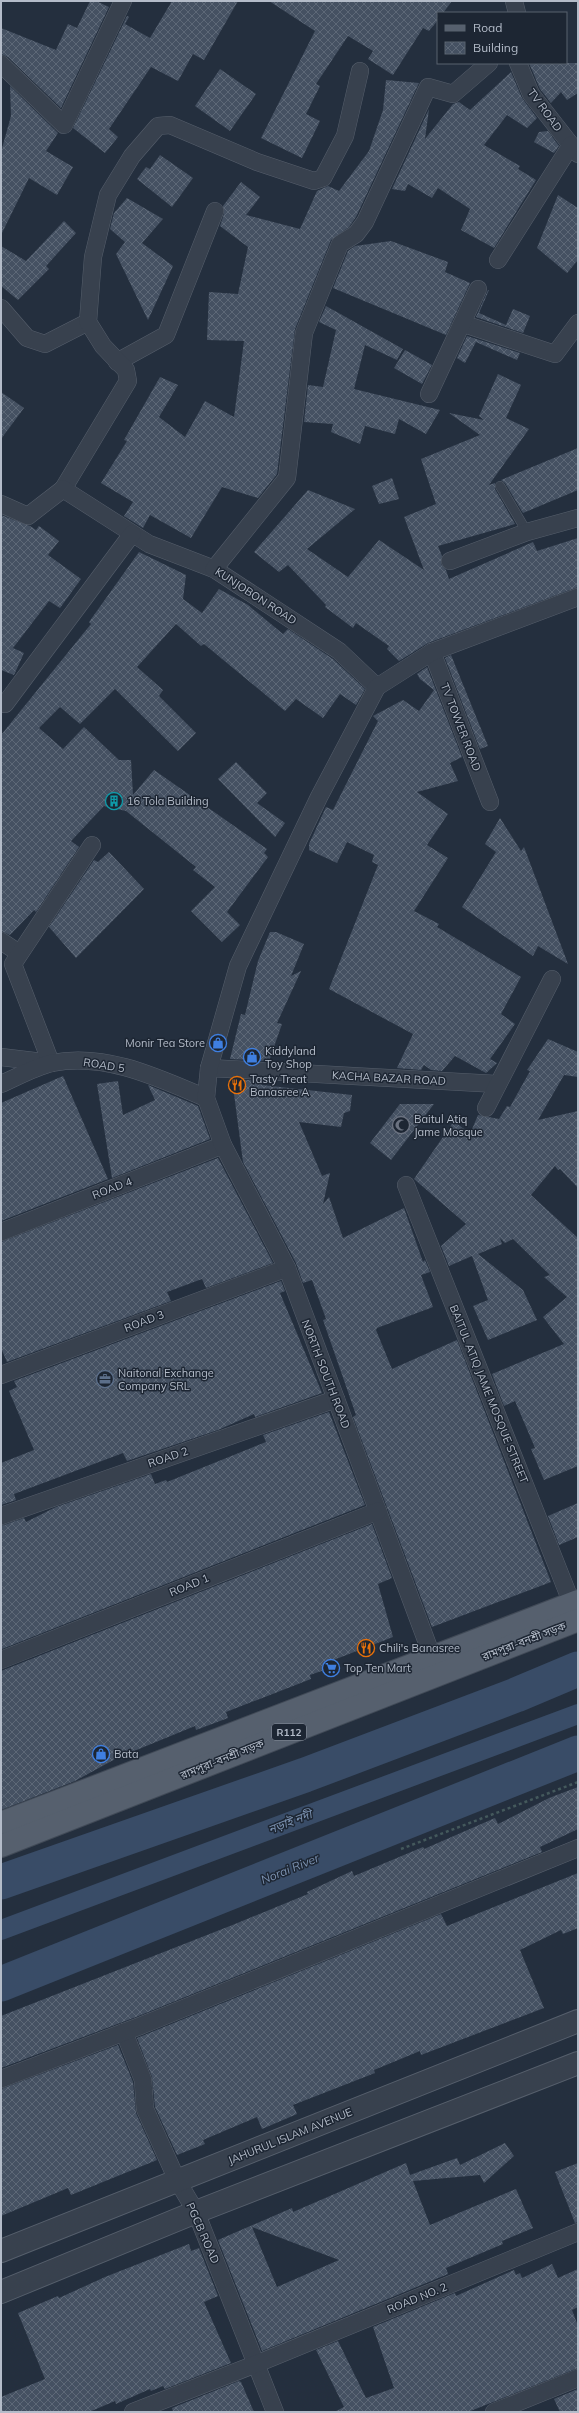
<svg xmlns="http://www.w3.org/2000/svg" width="579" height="2413" font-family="Mulish,'Noto Sans Bengali',sans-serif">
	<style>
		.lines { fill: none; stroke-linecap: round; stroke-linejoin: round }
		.canal { stroke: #394c67; stroke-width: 20 }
		.river { stroke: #394c67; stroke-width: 35 }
		.building { fill: url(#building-cross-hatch); fill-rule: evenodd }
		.service-casing { stroke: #565f6c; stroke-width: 10 }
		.minor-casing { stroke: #565f6c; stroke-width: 18 }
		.tertiary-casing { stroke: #565f6c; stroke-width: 24 }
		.primary-casing { stroke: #414a57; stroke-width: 24 }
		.path { stroke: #44595c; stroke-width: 2.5; stroke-dasharray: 3 3; stroke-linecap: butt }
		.service { stroke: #38414e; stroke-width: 9 }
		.minor { stroke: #38414e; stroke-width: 17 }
		.tertiary { stroke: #38414e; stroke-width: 22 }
		.primary { stroke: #56606e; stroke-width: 22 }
		.labels { text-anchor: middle; stroke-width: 3; stroke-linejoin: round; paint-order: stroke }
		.shield { fill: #1d2633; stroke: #878f9c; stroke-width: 1 }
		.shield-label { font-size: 10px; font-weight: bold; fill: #b4bcc9 }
		.street-label { font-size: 11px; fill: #b4bcc9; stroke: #1d2633 }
		.poi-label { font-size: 11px; fill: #b4bcc9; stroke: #1d2633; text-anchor: start }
		.water-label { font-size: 12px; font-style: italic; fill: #7c92b1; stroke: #1d2633 }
	</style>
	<defs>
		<pattern id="building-cross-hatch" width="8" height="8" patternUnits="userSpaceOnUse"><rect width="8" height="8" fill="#455162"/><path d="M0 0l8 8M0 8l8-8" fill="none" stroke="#5d6877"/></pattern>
	</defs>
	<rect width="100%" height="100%" fill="#242f3e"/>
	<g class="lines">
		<polyline class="canal" points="1,1930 578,1714"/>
		<g class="river">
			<polyline points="1,1882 305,1775 516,1695 578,1669"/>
			<polyline points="1,1984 578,1753"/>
		</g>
	</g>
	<g class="building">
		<polygon points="90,1 96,1 109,7 61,108 8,57 1,54 1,28 56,50 68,24 77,28"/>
		<polygon points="172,1 238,1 204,60 193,54 178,81 151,67 109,129 118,137 105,153 73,128 127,16 129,17 125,24 150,38"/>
		<polygon points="269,1 452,1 443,13 438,13 438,20 429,31 423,28 393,75 368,59 373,51 348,36 316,84 320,86 306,114 320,121 302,158 261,138 315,31"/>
		<polygon points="529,63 578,63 578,93 567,100 561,92 551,103 540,89"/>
		<polygon points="220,69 256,94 230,131 195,106"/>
		<polygon points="511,72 522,98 537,118 527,128 507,115 484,145 520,166 518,169 536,180 494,248 461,230 470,209 438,188 432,198 408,184 405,191 392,189 429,109 425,139 453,104 459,102 470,110"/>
		<polygon points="386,80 419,83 356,217 349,227 331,240 295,329 277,474 258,498 222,487 191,538 150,515 143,528 124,516 133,502 101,483 127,441 124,440 160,377 178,385 159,417 185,437 205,401 234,417 244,341 207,340 209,292 238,294 248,247 220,226 224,214 223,206 241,182 260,197 246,215 300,229 317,191 328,186 339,191 369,151 383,110"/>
		<polygon points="10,86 58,133 46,151 73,167 57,195 29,178 1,235 1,152 11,116"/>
		<polygon points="548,131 559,146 554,153 534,142 539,132"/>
		<polygon points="160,155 193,178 172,207 137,179 146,167 150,169"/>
		<polygon points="558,195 578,208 578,260 567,273 537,248"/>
		<polygon points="127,198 163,219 142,243 173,266 148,320 116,254 125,242 110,229 114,213"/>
		<polygon points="64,221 76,233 46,266 49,269 18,300 1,286 1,246 26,261"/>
		<polygon points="391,241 448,262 445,272 470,283 446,335 333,288 348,251 355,246"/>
		<polygon points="488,290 489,290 479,313 506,325 513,309 530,316 523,333 476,317"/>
		<polygon points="326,306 403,349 397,360 365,345 354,389 440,410 426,434 399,419 395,434 365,426 360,444 331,432 333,424 304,422 308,385 323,387 336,330 319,322"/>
		<polygon points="467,336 520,353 517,360 476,342 465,363 457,358"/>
		<polygon points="405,350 432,365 422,384 394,368"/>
		<polygon points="498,374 521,385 506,418 529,429 489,485 495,483 495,489 515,524 438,546 442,556 441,564 446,570 449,579 533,542 537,551 578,538 578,587 428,643 399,661 387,649 389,646 356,623 353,628 325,607 326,605 288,565 279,572 254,552 308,490 355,509 307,549 348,577 379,540 424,570 404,517 436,504 421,459 480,435 449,413 484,420 479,416"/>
		<polygon points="1,392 24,408 1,439"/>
		<polygon points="578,448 578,490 523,513 505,483 501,480"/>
		<polygon points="392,478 399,499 379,504 372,486"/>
		<polygon points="1,515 30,526 36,530 39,526 59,541 48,555 81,579 60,608 49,601 13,648 24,653 14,675 1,670"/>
		<polygon points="139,552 186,575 183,599 202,613 219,589 248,605 283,634 288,629 333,659 365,689 356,705 340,694 323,718 296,699 285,711 204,644 201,646 176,624 137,667 163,690 159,696 196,733 178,751 115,689 80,724 60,707 39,728 63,749 84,727 119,760 131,760 133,795 154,770 267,849 264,853 268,857 227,912 240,925 222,942 191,911 215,887 193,870 196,867 126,811 104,806 71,841 79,847 36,912 34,910 10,935 1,931 1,735 91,624 89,622"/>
		<polygon points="451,655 488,746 480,749 445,658"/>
		<polygon points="427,667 462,757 450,763 458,781 417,792 448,814 427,845 448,858 414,911 439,924 437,927 521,977 501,1014 515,1024 490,1059 497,1063 486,1073 455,1056 442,1071 431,1070 424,1065 421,1070 397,1068 413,1034 329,989 378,865 372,862 374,855 347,842 337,863 309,850 309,844 326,807 333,810 378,721 373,716 403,700 419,711 434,690 420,679 417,674"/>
		<polygon points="236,762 267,793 257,803 285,823 275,837 218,779"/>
		<polygon points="500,818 521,851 524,847 568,964 538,946 533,956 462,907 496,852 485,844"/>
		<polygon points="109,852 144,889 76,958 49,927 94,860 98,862"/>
		<polygon points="270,932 276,932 304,944 291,976 301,971 277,1023 282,1024 269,1061 230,1059 241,1014 245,1015 258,961"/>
		<polygon points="548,1039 578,1052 578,1077 564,1075 538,1120 578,1111 578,1188 560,1169 558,1170 555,1166 531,1195 578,1238 578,1466 544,1480 531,1449 535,1448 515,1401 504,1406 492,1374 564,1344 543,1317 567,1297 544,1277 550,1275 513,1239 505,1243 500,1238 502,1244 478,1254 523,1290 537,1320 488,1340 473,1306 488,1300 472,1256 449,1266 441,1246 466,1224 414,1179 454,1121 470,1134 478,1115 499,1119 507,1106 510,1107 530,1071 527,1070"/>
		<polygon points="63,1076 108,1179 1,1221 1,1103"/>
		<polygon points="232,1079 263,1081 262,1085 352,1095 350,1111 344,1113 341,1127 299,1122 322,1176 330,1173 323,1204 329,1197 343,1238 404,1208 423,1262 425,1260 430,1272 421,1275 433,1307 377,1328 376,1330 392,1369 457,1340 551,1582 432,1627 353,1417 356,1415 323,1320 326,1319 312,1280 303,1283 296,1263 243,1162"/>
		<polygon points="118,1081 123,1115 155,1100 148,1085 198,1106 210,1139 112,1178 97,1084"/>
		<polygon points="400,1104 434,1104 391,1160 370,1143"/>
		<polygon points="218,1158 273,1263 206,1288 202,1279 167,1292 171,1301 7,1362 1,1348 1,1242"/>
		<polygon points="281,1281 285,1291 280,1293 322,1393 255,1417 254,1414 218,1430 127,1461 123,1453 14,1494 16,1500 1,1505 1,1463 34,1450 9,1391 17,1387 14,1381"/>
		<polygon points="329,1412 365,1505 2,1649 1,1526 24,1518 26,1522 56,1507 151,1474 155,1484 166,1480 167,1482 266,1442 263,1435"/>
		<polygon points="578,1503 578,1537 559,1545 548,1516"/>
		<polygon points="372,1524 392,1578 378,1584 393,1637 331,1661 333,1667 310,1675 311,1679 226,1712 228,1718 196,1730 195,1726 117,1758 75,1781 1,1810 1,1671"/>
		<polygon points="578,1787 578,1829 540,1847 542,1852 136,2017 1,2068 1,2016 235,1924 308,1894 307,1892 352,1871 354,1876 423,1847 424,1849 495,1818 498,1824 549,1798"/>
		<polygon points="578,1873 578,1928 563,1934 561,1930 520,1950 544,2008 421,2055 420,2051 374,2070 375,2073 293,2105 297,2114 262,2129 257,2117 203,2140 205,2144 177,2155 155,2107 152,2077 137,2038 441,1914 447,1926"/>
		<polygon points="118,2045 133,2082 136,2113 157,2160 71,2195 68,2188 1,2216 1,2089"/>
		<path d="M505 2143 514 2156 484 2183 480 2175 413 2181 430 2225 516 2189 533 2228 502 2241 503 2244 446 2268 448 2274 262 2351 218 2240 292 2208 293 2212 406 2163 410 2175 457 2158 460 2165ZM252 2227 339 2260 277 2287Z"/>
		<polygon points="578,2163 578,2222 575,2223 555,2172"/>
		<polygon points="189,2244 191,2251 199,2248 218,2296 204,2302 231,2363 165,2389 163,2386 151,2391 150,2389 116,2404 115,2401 89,2412 1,2412 1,2397 45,2379 18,2313 58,2296 59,2298 105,2277"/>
		<polygon points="552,2264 558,2278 578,2269 578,2307 572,2310 578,2326 578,2368 468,2412 334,2412 344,2407 316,2350 338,2341 366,2398 394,2388 373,2327 455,2293 456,2296 514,2270 516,2275 520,2273 522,2278"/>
		<polygon points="239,2381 241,2382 254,2412 173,2412 172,2408"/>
		<polygon points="578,2389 578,2412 560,2412 554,2399"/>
	</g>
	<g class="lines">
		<g class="service-casing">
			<polyline id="service" points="500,486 527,532"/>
		</g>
		<g class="minor-casing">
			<g id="minor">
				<polyline points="514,1 517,13"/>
				<polyline points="518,63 531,94 578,154"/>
				<polyline points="1,64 64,125 123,1"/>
				<polyline points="498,260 571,145"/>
				<polyline points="1,308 27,338 45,344 88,322"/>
				<polyline points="464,324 555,354 578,323"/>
				<polyline points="117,362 166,335 215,211"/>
				<polyline points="429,394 478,289"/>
				<polyline points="63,489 128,381 126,370 103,346 88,322 93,257 108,195 132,156 158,126 170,125 257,162 314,181 323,178 345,136 360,71"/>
				<polyline points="1,504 28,516 63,489 149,544 214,569 339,651 377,687"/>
				<polyline points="450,561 527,532 578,518"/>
				<polyline points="214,569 287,478 304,333 340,244 356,234 365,222 428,87 453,94 489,63"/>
				<polyline points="432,652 490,802"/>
				<polyline points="5,704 132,534"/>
				<polyline points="1,941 19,953"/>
				<polyline points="1,1057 51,1063"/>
				<polyline points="51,1063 13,964 92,845"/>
				<polyline points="209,1068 497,1084"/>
				<path d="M1 1084C17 1077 35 1067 52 1063 105 1052 159 1078 206 1098"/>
				<polyline points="486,1108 552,979"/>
				<polyline points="406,1185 572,1604"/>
				<polyline points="1,1232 223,1145"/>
				<polyline points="1,1375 287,1268"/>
				<polyline points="1,1516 336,1399"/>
				<polyline points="432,1656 287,1268 223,1145 206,1098 209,1068 238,966 319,797 377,687 432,652 578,597"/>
				<polyline points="1,1660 378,1511"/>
				<polyline points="124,2032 143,2080 145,2109 177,2180 196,2212 275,2412"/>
				<polyline points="1,2079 140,2026 578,1848"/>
				<polyline points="133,2412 256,2364 578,2232"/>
				<polyline points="494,2412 578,2378"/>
			</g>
		</g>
		<g class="tertiary-casing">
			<g id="tertiary">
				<polyline points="1,2251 578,2021"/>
				<polyline points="1,2292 196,2212 578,2063"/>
			</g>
		</g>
		<g class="primary-casing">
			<g id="primary">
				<polyline points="1,1823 578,1601"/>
				<polyline points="1,1846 578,1620"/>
			</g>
		</g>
		<polyline class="path" points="401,1849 578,1782"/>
		<use href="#service" class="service"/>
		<use href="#minor" class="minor"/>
		<use href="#tertiary" class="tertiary"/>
		<use href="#primary" class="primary"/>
	</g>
	<defs>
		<g id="building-ring" transform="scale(0.9)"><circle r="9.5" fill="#1d2633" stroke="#0f9aa8" stroke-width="1.5"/><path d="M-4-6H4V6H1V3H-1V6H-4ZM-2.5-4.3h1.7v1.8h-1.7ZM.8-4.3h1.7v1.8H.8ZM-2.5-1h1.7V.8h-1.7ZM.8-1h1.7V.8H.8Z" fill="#0f9aa8"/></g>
		<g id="shop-ring" transform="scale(0.9)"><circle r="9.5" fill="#1d2633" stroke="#3f7fe0" stroke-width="1.5"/><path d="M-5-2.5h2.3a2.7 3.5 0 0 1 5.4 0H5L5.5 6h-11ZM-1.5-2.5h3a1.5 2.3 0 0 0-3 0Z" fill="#3f7fe0"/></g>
		<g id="restaurant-ring" transform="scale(0.9)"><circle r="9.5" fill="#1d2633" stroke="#e8710a" stroke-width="1.5"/><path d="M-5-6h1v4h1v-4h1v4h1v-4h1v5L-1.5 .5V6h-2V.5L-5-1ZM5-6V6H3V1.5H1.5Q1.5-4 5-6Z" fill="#e8710a"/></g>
		<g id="mosque-ring" transform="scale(0.9)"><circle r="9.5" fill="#1d2633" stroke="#6b7280" stroke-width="1.5"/><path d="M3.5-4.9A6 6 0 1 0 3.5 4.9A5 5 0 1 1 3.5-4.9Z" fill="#6b7280"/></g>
		<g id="office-ring" transform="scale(0.9)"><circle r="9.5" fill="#1d2633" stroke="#5c6f8a" stroke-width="1.5"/><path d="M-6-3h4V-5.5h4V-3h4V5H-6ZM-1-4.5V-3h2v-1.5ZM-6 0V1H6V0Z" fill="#5c6f8a"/></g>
		<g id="supermarket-ring" transform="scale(0.9)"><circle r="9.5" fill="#1d2633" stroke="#3f7fe0" stroke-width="1.5"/><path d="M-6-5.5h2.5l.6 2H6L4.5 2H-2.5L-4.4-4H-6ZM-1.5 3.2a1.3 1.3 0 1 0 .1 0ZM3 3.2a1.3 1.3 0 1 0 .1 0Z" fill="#3f7fe0"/></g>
	</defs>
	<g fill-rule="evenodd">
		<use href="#building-ring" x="114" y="801"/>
		<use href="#shop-ring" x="218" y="1043"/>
		<use href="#shop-ring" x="252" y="1057"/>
		<use href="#restaurant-ring" x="237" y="1085"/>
		<use href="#mosque-ring" x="401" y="1125"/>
		<use href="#office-ring" x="105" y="1379"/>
		<use href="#restaurant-ring" x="366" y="1648"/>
		<use href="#supermarket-ring" x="331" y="1668"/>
		<use href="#shop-ring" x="101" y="1754"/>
	</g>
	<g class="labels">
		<rect class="shield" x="272" y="1724" width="34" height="16" rx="3"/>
		<g class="shield-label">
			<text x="289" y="1736">R112</text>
		</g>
		<g class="street-label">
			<text transform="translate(545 110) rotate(54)" y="4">TV ROAD</text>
			<text transform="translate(256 596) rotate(33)" y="4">KUNJOBON ROAD</text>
			<text transform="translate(461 727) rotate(69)" y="4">TV TOWER ROAD</text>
			<text transform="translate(104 1065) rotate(9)" y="4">ROAD 5</text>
			<text transform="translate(389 1078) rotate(3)" y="4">KACHA BAZAR ROAD</text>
			<text transform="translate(112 1188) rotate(-21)" y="4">ROAD 4</text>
			<text transform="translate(144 1321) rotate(-21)" y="4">ROAD 3</text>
			<text transform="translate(326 1374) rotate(69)" y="4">NORTH SOUTH ROAD</text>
			<text transform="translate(489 1394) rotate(68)" y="4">BAITUL ATIQ JAME MOSQUE STREET</text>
			<text transform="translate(168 1457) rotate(-19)" y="4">ROAD 2</text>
			<text transform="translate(189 1585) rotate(-22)" y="4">ROAD 1</text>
			<text transform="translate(524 1641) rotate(-21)" y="4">রামপুরা-বনশ্রী সড়ক</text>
			<text transform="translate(222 1759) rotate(-22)" y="4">রামপুরা-বনশ্রী সড়ক</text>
			<text transform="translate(290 2136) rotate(-22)" y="4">JAHURUL ISLAM AVENUE</text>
			<text transform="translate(203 2233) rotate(66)" y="4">PGCB ROAD</text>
			<text transform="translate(417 2298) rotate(-22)" y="4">ROAD NO. 2</text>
		</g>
		<g class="poi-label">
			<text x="127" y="805">16 Tola Building</text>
			<text x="205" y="1047" text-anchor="end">Monir Tea Store</text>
			<text x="265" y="1055">Kiddyland<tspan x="265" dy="13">Toy Shop</tspan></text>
			<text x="250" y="1083">Tasty Treat<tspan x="250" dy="13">Banasree A</tspan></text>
			<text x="414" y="1123">Baitul Atiq<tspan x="414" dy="13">Jame Mosque</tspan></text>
			<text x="118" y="1377">Naitonal Exchange<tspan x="118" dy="13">Company SRL</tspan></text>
			<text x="379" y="1652">Chili's Banasree</text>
			<text x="344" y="1672">Top Ten Mart</text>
			<text x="114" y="1758">Bata</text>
		</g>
		<g class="water-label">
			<text transform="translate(290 1822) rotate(-21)" y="4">নড়াই নদী</text>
			<text transform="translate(290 1869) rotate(-22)" y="4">Norai River</text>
		</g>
	</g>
	<rect width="579" height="2413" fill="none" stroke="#b4bcc9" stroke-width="4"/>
	<rect x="437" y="12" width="130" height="52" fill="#1d2633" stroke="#59626f"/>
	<rect x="445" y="25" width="20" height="6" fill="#56606e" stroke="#59626f"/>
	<text x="473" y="32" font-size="12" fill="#b4bcc9">Road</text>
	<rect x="445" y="42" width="20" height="12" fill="url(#building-cross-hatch)" stroke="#59626f"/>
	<text x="473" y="52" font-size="12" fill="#b4bcc9">Building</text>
</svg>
